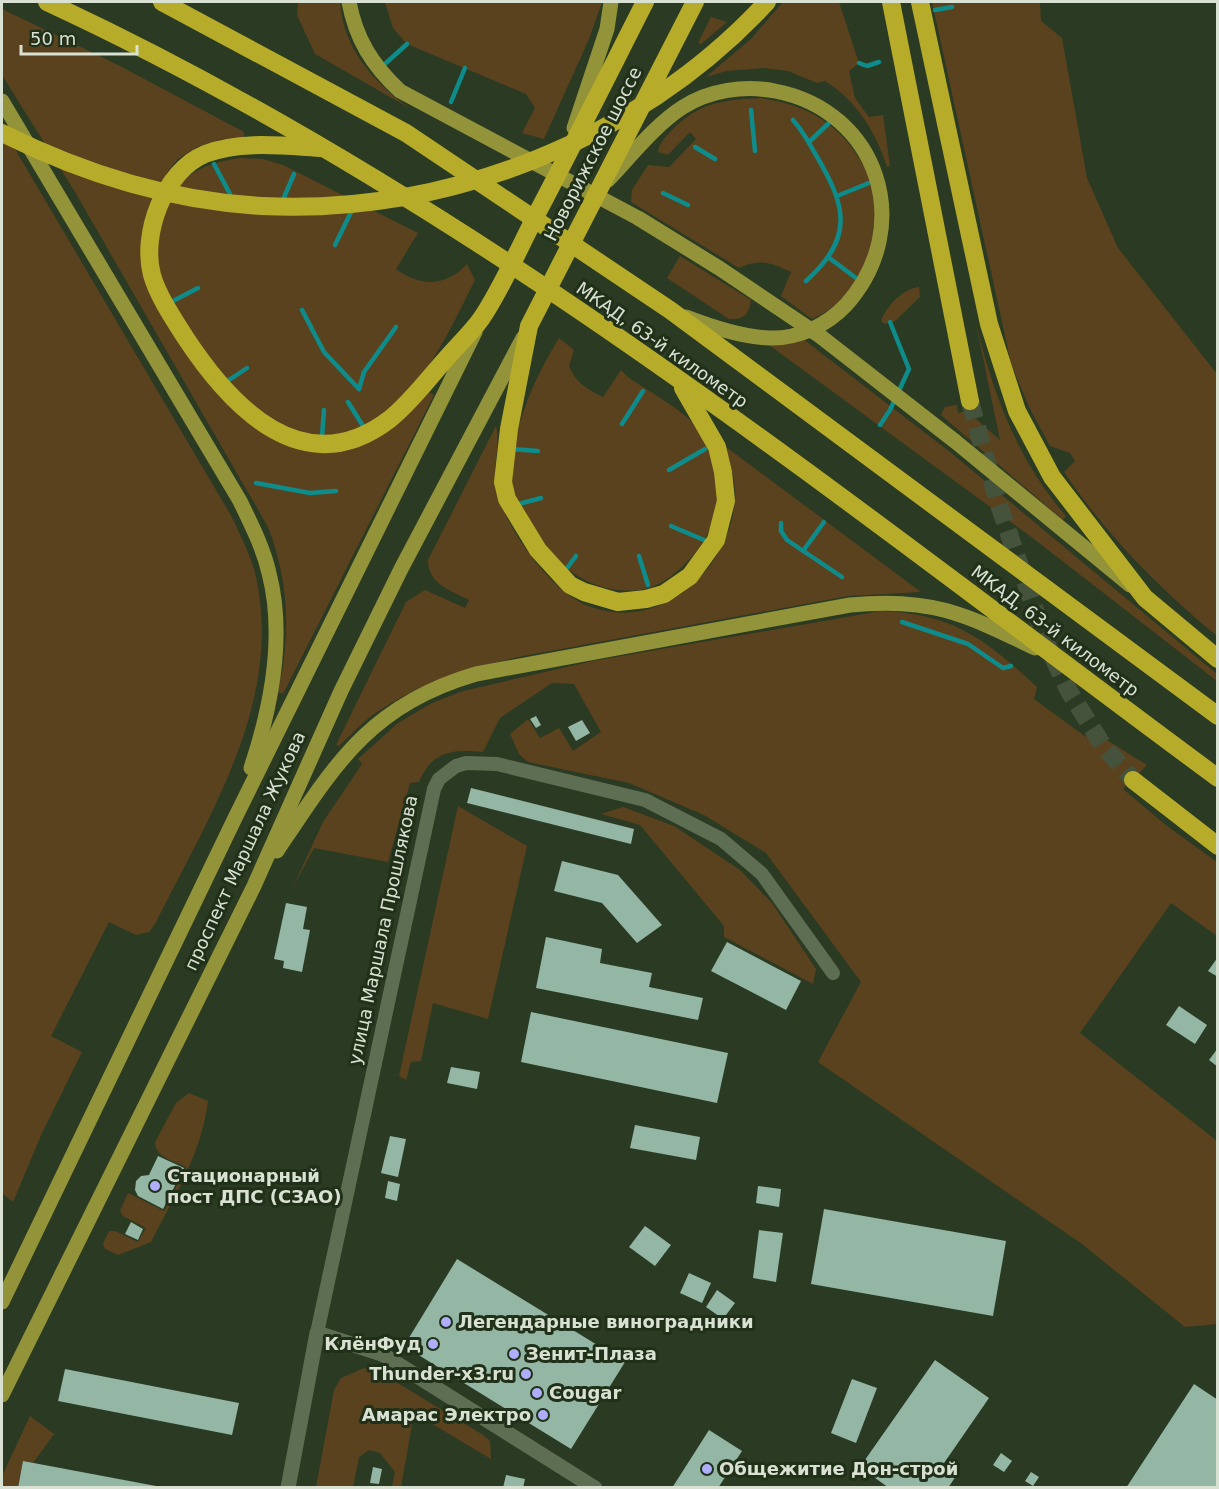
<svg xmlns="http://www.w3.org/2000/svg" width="1219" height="1489" font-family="'DejaVu Sans',sans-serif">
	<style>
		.green { fill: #5b421e }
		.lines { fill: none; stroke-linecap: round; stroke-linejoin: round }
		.stream { stroke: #0e8c8b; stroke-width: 4.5 }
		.building { fill: #93b6a5 }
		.highway-tunnel { stroke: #45533c; stroke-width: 18; stroke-dasharray: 18 9; stroke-linecap: butt }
		.street { stroke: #5d6e53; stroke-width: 14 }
		.secondary { stroke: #5d6e53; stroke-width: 15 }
		.primary { stroke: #93933a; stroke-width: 15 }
		.highway { stroke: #b7ac2a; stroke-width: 18 }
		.poi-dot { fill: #aeaefb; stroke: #213018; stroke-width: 2 }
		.labels { text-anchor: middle; stroke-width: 6; stroke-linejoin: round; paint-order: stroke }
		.street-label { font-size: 18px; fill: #d8e1d2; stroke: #213018 }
		.poi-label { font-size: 18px; font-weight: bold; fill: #d8e1d2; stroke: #213018; text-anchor: start }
	</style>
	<rect width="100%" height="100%" fill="#2b3a22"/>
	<g class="green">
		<path d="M298 2H340C343 49 375 84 411 109L315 54 297 15Z"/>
		<polygon points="385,2 602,2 589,39 544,139 522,133 535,108 526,94 407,44 393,28"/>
		<path d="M783 2H839L859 63 849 71 855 98 869 117 883 115 890 166 887 167C876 132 856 100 825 81L817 83 788 71 764 68 726 71 706 77 751 39Z"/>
		<path d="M932 2H1040L1041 21 1062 38 1087 178 1118 248 1217 374V636C1157 586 1108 537 1064 472L1075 461 1070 453 1050 446 1029 407 1011 363Z"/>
		<path d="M2 9 118 65 244 132V139H222L197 147 178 159 168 171 149 207 144 230V261L229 404 255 429 280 441 362 445 387 432 428 392 434 395 283 694 278 692C291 635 289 581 268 527L75 192 2 75Z"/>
		<polygon points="711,17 727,22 701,44 698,43"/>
		<path d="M761 98C807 105 840 123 863 165 869 176 876 190 877 203 877 215 873 228 872 239 867 274 845 305 812 319L781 296 791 272C771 263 760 258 739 268L631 202 632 190 648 165 669 167 696 139 690 132 668 155 658 152C659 143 665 138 670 132 699 102 722 100 761 98Z"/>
		<path d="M2 127 233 519C240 535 249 552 254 569 287 696 209 816 155 924L149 932 136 935 109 922 51 1036 82 1052 42 1133 13 1202 2 1193Z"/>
		<path d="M240 158 263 159 283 165 418 233 396 269C420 287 446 287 467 264L475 280C449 332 417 404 361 429 339 438 307 437 285 428 257 416 238 391 219 368 197 342 171 309 161 276 153 246 161 205 183 182 197 166 220 161 240 158Z"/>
		<path d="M680 256 751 300C749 314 744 320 729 319L667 278Z"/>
		<path d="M919 287 920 297 894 322 884 324 881 321C886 306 904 288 919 287Z"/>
		<path d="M975 319C992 392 1017 459 1066 516L1063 520 941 415 945 407 957 405 958 413 967 411 1000 440Z"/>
		<path d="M559 338 574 350 569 366C576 383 587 389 603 397L621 370 628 377C643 388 685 411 694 425 727 471 727 522 685 564 673 576 657 588 639 590 588 595 555 564 530 524 522 511 512 498 512 483 510 431 533 381 559 338Z"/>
		<polygon points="803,339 950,452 1217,674 1217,681 1034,539 769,345"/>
		<path d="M496 426C502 448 488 475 500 502 514 538 553 594 591 607 661 632 729 570 735 501 736 482 731 465 726 447L921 592 848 596 518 657C467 669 421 682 377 712 363 721 351 735 339 746L336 745 406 602 425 590 465 608 469 600C450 590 428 584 428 560Z"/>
		<path d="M881 611C954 614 985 639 1037 687L1034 699 1086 737 1092 731 1147 765 1123 789 1167 826 1217 862V936L1171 903 1080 1033 1217 1141V1324L1185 1327 1082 1244 818 1062 861 982 766 853 704 815 629 783 528 762 519 754 510 734 528 719 540 738 559 728 573 751 601 732 574 684 552 683 500 718 483 752C452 749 432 751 419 782L410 783 388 862 314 848 293 887 323 822 362 764 358 759 398 723 432 703 463 691 593 661Z"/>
		<polygon points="458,806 527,846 488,1019 433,1003 421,1061 411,1062 406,1080 399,1076"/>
		<polygon points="623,807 674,826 740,870 772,903 816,969 813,984 724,937 724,926 640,825 601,814"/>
		<path d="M189 1093 208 1101C202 1152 174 1197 151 1242L118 1255 105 1249 103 1244 109 1231H115L138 1242 146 1228 123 1216 120 1211 128 1193 164 1211 186 1167C174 1161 155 1157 155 1142L176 1103Z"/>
		<polygon points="364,1368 378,1371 483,1435 490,1441 491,1459 414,1413 401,1487 392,1487 395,1472 380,1453 369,1450 359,1457 353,1487 316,1487 334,1390 341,1378"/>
		<polygon points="30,1416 54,1434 33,1463 23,1461 18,1487 2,1487 2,1476"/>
	</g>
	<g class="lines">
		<g class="stream">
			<polyline points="935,10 952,7"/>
			<polyline points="386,63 407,44"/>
			<polyline points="859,63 867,66 879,62"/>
			<polyline points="451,102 465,68"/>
			<polyline points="751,110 755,151"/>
			<path d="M793 120C803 131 809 143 816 155 846 206 855 237 806 281"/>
			<polyline points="809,142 829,123"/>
			<polyline points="695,147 715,159"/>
			<polyline points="214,164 230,194"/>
			<polyline points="663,193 688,205"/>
			<polyline points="837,196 869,183"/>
			<polyline points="282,202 294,174"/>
			<polyline points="335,245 353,208"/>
			<polyline points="828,257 856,278"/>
			<polyline points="171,302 198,288"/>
			<polyline points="302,310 324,352 359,389"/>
			<polyline points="226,382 247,368"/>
			<polyline points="359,389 364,372 396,327"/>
			<polyline points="348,402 363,426"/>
			<polyline points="622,424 643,391"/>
			<polyline points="880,425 890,410 909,369 890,322"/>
			<polyline points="322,436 324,410"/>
			<polyline points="512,449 538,451"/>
			<polyline points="669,470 705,449"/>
			<polyline points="256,483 310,493 336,491"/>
			<polyline points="515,505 541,498"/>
			<polyline points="781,523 781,531 787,540 842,577"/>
			<polyline points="671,526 704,540"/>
			<polyline points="803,551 824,522"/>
			<polyline points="639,556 648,585"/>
			<polyline points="564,572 576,556"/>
			<polyline points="902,622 968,644 1003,668 1011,666"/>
		</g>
	</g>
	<g class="building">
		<polygon points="536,716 541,725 536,728 530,719"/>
		<polygon points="582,720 590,733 576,741 568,727"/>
		<polygon points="471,788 634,829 631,844 467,803"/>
		<polygon points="562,861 618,875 662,925 637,943 602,903 554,891"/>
		<polygon points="286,903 307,907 303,929 310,930 302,972 283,968 284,961 274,959"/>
		<polygon points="546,937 602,949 600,963 652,973 649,987 703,998 698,1020 536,988"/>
		<polygon points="727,942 801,981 786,1010 711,971"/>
		<polygon points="1218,957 1218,977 1208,971"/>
		<polygon points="1179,1006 1207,1025 1195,1044 1166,1025"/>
		<polygon points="531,1012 728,1053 717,1103 521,1062"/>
		<polygon points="1218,1048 1218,1067 1209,1060"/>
		<polygon points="451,1067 480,1072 477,1089 447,1083"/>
		<polygon points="635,1125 700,1137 696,1160 630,1148"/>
		<polygon points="390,1136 406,1139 398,1177 381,1173"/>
		<polygon points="158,1156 184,1168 163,1209 138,1196 135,1190 136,1181 141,1176 149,1175"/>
		<polygon points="388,1181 400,1184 397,1201 385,1198"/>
		<polygon points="758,1186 781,1189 779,1207 756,1203"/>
		<polygon points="824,1209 1006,1241 993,1316 811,1284"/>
		<polygon points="131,1222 143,1229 138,1240 125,1234"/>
		<polygon points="645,1226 671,1245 655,1266 629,1247"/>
		<polygon points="759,1230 783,1233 776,1282 753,1278"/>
		<polygon points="457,1259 625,1362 571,1449 404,1346"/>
		<polygon points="689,1273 711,1283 702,1303 680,1293"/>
		<polygon points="717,1290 735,1303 723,1319 706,1307"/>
		<polygon points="935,1360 989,1398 942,1466 956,1476 948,1488 889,1488 860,1467"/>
		<polygon points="65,1369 239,1403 232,1435 58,1401"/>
		<polygon points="852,1379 877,1388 856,1443 831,1433"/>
		<polygon points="1194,1384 1218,1400 1218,1488 1126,1488"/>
		<polygon points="709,1430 742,1451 718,1488 672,1488"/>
		<polygon points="1001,1453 1012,1461 1004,1472 993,1465"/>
		<polygon points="23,1461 156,1486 156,1488 18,1488"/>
		<polygon points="373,1467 382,1469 379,1484 370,1483"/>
		<polygon points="1031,1472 1039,1477 1033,1486 1025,1481"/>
		<polygon points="506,1475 525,1479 523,1488 503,1488"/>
	</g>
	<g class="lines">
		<polyline class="highway-tunnel" points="970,401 997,499 1047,645 1070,693 1102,744 1133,780"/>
		<polyline class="street" points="317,1333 434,789 439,779 456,766 466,763 497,764 645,800 721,839 762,874 833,973"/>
		<polyline class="secondary" points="288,1488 317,1333 382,1354 595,1488"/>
		<g class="primary">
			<path d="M349 2C356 39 372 65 400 91L638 218 719 268 820 336 956 442 1130 585"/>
			<path d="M2 101 240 501C251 524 263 547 269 573 285 635 271 708 251 768"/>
			<polyline points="574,128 607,29 611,2"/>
			<path d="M608 180C630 157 656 124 683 107 710 90 744 85 775 91 879 111 916 227 846 305 826 326 798 339 769 338 741 337 712 327 686 317"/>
			<path d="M277 851C335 764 370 705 476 674L850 605C931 597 965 614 1035 648"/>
			<polyline points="2,1302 235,818 475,332"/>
			<polyline points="2,1395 254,886 341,691 401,569 523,338"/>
		</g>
		<g class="highway">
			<path d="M47 2C472 199 843 501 1218 778"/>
			<polyline points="162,2 406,133 670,310 1218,716"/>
			<polyline points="891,2 970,401"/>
			<polyline points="920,2 989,324 1017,411 1052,477 1145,598 1218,659"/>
			<path d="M2 133C82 173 171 201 262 206 449 215 640 139 767 2"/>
			<path d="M323 148C286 146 240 140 205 154 164 171 141 234 152 275 158 296 173 318 185 337 231 407 304 485 390 419 411 402 428 379 445 360 457 346 471 333 481 319 503 287 523 239 542 204 577 137 611 69 645 2"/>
			<polyline points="683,388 717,447 723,472 726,501 716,540 690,576 664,594 646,599 618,602 584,592 570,585 538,550 507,499 503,482 509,429 529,326 695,2"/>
			<polyline points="1133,780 1218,846"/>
		</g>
	</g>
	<g class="poi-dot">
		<circle cx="155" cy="1186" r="6"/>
		<circle cx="446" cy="1322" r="6"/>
		<circle cx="433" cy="1344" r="6"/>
		<circle cx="514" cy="1354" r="6"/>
		<circle cx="526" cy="1374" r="6"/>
		<circle cx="537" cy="1393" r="6"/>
		<circle cx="543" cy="1415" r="6"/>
		<circle cx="707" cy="1469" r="6"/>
	</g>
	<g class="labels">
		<g class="street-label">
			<text transform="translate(593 154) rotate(-63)" y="6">Новорижское шоссе</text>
			<text transform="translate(662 345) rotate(35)" y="6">МКАД, 63-й километр</text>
			<text transform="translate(1055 631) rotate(37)" y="6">МКАД, 63-й километр</text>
			<text transform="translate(245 851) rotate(-65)" y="6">проспект Маршала Жукова</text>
			<text transform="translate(383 930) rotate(-78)" y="6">улица Маршала Прошлякова</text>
		</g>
		<g class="poi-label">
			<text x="167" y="1182">Стационарный<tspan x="167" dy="21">пост ДПС (СЗАО)</tspan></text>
			<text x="458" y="1328">Легендарные виноградники</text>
			<text x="421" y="1350" text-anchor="end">КлёнФуд</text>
			<text x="526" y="1360">Зенит-Плаза</text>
			<text x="514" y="1380" text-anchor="end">Thunder-x3.ru</text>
			<text x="549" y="1399">Cougar</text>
			<text x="531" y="1421" text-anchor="end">Амарас Электро</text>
			<text x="719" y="1475">Общежитие Дон-строй</text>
		</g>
	</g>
	<rect width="1219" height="1489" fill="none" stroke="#d8e1d2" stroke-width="6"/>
	<path d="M21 45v9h116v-9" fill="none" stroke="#d8e1d2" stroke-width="3"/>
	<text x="30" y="45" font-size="18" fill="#d8e1d2" stroke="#213018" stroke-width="4.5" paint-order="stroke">50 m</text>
</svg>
